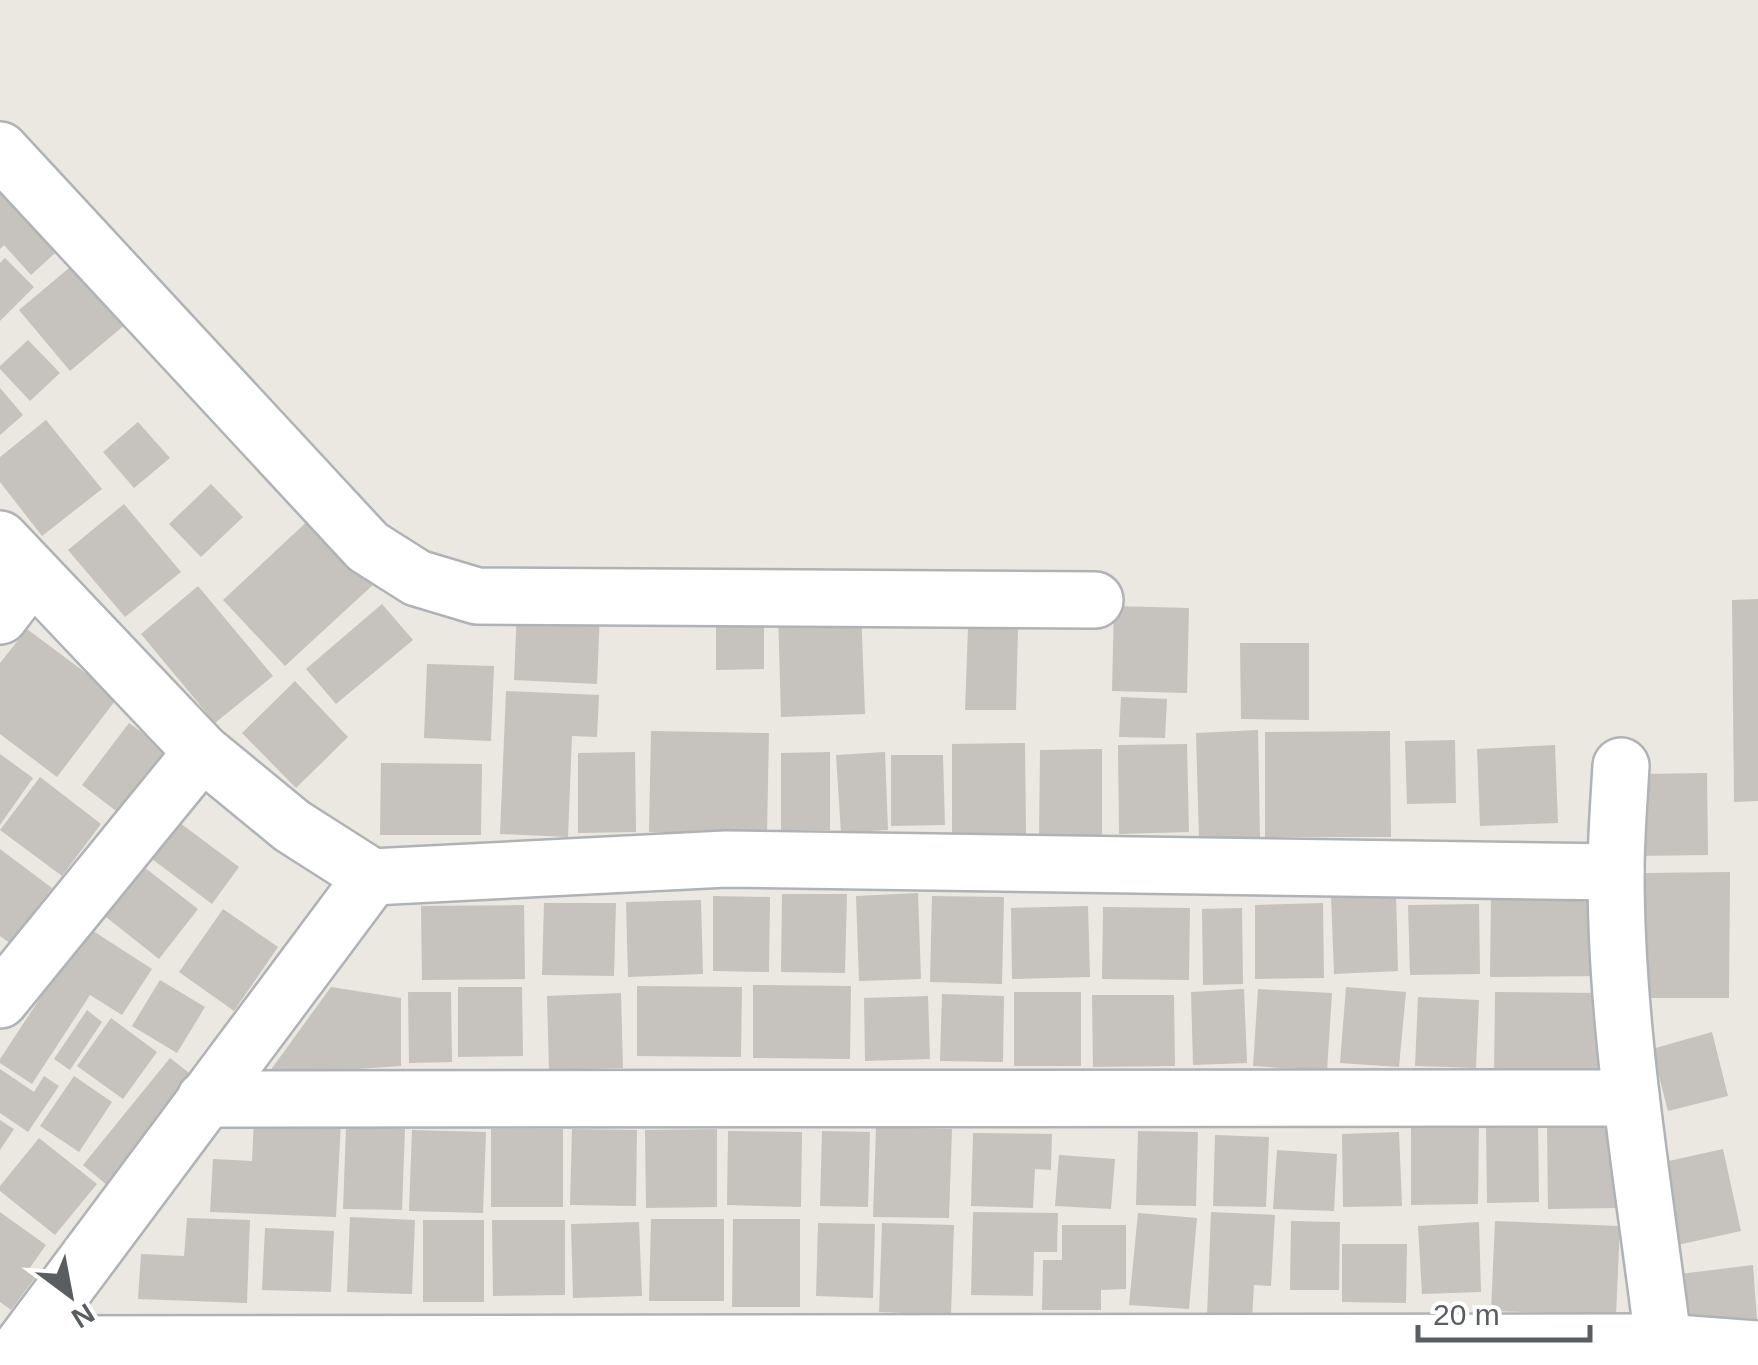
<svg xmlns="http://www.w3.org/2000/svg" width="1758" height="1365" font-family="Arial,sans-serif">
	<style>
		.building { fill: #c6c2be }
		.lines { fill: none; stroke-linecap: round; stroke-linejoin: round }
		.minor-casing { stroke: #afb3b5; stroke-width: 60 }
		.minor { stroke: #fff; stroke-width: 55 }
	</style>
	<rect width="100%" height="100%" fill="#ebe7e1"/>
	<g class="building">
		<polygon points="0,171 66,243 31,275 4,245 0,249"/>
		<polygon points="5,258 34,287 0,321 0,263"/>
		<polygon points="75,263 127,323 70,371 19,310"/>
		<polygon points="28,340 60,373 30,401 0,369 0,366"/>
		<polygon points="0,388 23,415 0,435"/>
		<polygon points="46,420 102,489 42,536 0,482 0,457"/>
		<polygon points="138,422 170,458 134,488 103,452"/>
		<polygon points="211,484 243,517 201,557 169,524"/>
		<polygon points="124,504 181,572 125,617 68,550"/>
		<polygon points="313,516 375,583 285,666 223,600"/>
		<polygon points="198,586 273,676 215,723 141,634"/>
		<polygon points="1758,599 1758,801 1734,802 1732,600"/>
		<polygon points="382,604 413,640 336,704 306,669"/>
		<polygon points="1114,606 1189,608 1187,693 1112,691"/>
		<polygon points="517,609 600,612 597,684 514,680"/>
		<polygon points="861,609 865,714 781,717 778,612"/>
		<polygon points="716,611 764,611 764,669 716,670"/>
		<polygon points="968,628 1018,629 1016,710 965,710"/>
		<polygon points="27,629 118,697 57,777 0,734 0,663"/>
		<polygon points="1240,643 1309,643 1309,720 1241,719"/>
		<polygon points="427,664 494,666 491,741 424,738"/>
		<polygon points="295,681 348,737 296,788 242,733"/>
		<polygon points="506,691 599,695 597,737 572,736 568,837 500,834"/>
		<polygon points="1121,697 1167,699 1165,738 1119,737"/>
		<polygon points="129,723 173,755 124,817 82,785"/>
		<polygon points="1258,730 1260,838 1199,840 1196,733"/>
		<polygon points="651,731 769,733 767,834 649,832"/>
		<polygon points="1390,731 1391,837 1265,837 1265,732"/>
		<polygon points="1455,740 1456,803 1407,804 1405,741"/>
		<polygon points="1025,743 1026,834 952,835 952,744"/>
		<polygon points="1187,744 1189,832 1119,834 1118,745"/>
		<polygon points="1555,745 1558,823 1480,826 1477,749"/>
		<polygon points="1102,749 1102,841 1039,842 1040,750"/>
		<polygon points="635,752 636,832 578,833 578,753"/>
		<polygon points="830,752 830,830 781,830 781,753"/>
		<polygon points="885,752 888,830 841,833 836,755"/>
		<polygon points="0,754 33,778 0,825"/>
		<polygon points="891,755 943,755 945,825 891,826"/>
		<polygon points="381,763 482,764 481,835 380,835"/>
		<polygon points="1707,773 1708,855 1637,856 1637,774"/>
		<polygon points="40,777 101,824 62,876 0,830"/>
		<polygon points="176,820 239,867 212,904 148,856"/>
		<polygon points="0,849 52,888 10,943 0,936"/>
		<polygon points="140,864 198,909 159,959 101,913"/>
		<polygon points="1730,872 1729,998 1646,998 1646,873"/>
		<polygon points="1601,892 1601,976 1490,977 1491,893"/>
		<polygon points="918,893 921,979 859,981 856,896"/>
		<polygon points="1396,893 1398,971 1334,974 1331,895"/>
		<polygon points="782,894 847,894 845,973 781,972"/>
		<polygon points="713,896 770,897 769,972 713,971"/>
		<polygon points="932,896 1004,897 1002,984 930,982"/>
		<polygon points="701,900 703,974 628,977 626,902"/>
		<polygon points="544,903 616,903 614,976 542,975"/>
		<polygon points="1323,903 1324,978 1255,979 1255,905"/>
		<polygon points="1479,904 1480,974 1410,975 1408,905"/>
		<polygon points="524,905 525,979 422,980 421,906"/>
		<polygon points="1088,906 1090,977 1012,979 1011,908"/>
		<polygon points="1103,907 1190,908 1189,980 1102,979"/>
		<polygon points="1242,908 1243,984 1203,985 1202,909"/>
		<polygon points="223,909 278,947 234,1011 179,972"/>
		<polygon points="87,927 152,969 122,1015 90,995 32,1084 0,1063 0,1059"/>
		<polygon points="160,980 205,1007 177,1053 132,1026"/>
		<polygon points="753,985 851,986 850,1059 753,1058"/>
		<polygon points="637,986 742,987 741,1057 637,1056"/>
		<polygon points="331,987 401,998 401,1066 267,1075"/>
		<polygon points="458,987 522,987 523,1056 458,1057"/>
		<polygon points="1346,987 1406,992 1399,1067 1340,1063"/>
		<polygon points="1244,989 1247,1063 1193,1065 1191,992"/>
		<polygon points="1258,989 1332,993 1327,1071 1253,1066"/>
		<polygon points="408,992 451,992 452,1062 409,1063"/>
		<rect x="1014" y="992" width="67" height="74"/>
		<polygon points="1495,992 1602,993 1602,1078 1494,1077"/>
		<polygon points="621,993 623,1068 549,1070 547,996"/>
		<polygon points="942,994 1004,996 1003,1062 940,1061"/>
		<polygon points="1092,995 1174,995 1175,1066 1093,1067"/>
		<polygon points="928,996 930,1059 865,1061 864,998"/>
		<polygon points="1418,997 1479,1000 1476,1068 1415,1066"/>
		<polygon points="87,1010 102,1022 70,1070 54,1059"/>
		<polygon points="111,1018 157,1052 123,1099 77,1066"/>
		<polygon points="1712,1032 1728,1096 1668,1111 1652,1049"/>
		<polygon points="170,1058 202,1083 114,1191 83,1165"/>
		<polygon points="0,1069 34,1092 44,1076 59,1086 28,1132 0,1113"/>
		<polygon points="74,1076 112,1102 79,1152 40,1126"/>
		<polygon points="254,1119 341,1122 336,1217 210,1212 213,1159 252,1161"/>
		<polygon points="0,1120 14,1129 0,1150"/>
		<polygon points="1538,1122 1539,1202 1487,1203 1486,1123"/>
		<polygon points="1411,1123 1479,1124 1478,1204 1411,1205"/>
		<polygon points="346,1127 405,1129 402,1210 343,1209"/>
		<polygon points="876,1127 952,1129 949,1218 873,1217"/>
		<polygon points="1615,1127 1616,1208 1548,1209 1547,1128"/>
		<rect x="491" y="1129" width="72" height="78"/>
		<polygon points="572,1129 637,1130 636,1206 570,1205"/>
		<polygon points="717,1129 717,1207 646,1208 645,1130"/>
		<polygon points="412,1130 486,1132 483,1213 409,1211"/>
		<polygon points="728,1131 802,1132 801,1207 727,1205"/>
		<polygon points="822,1131 870,1132 868,1207 820,1206"/>
		<polygon points="1138,1131 1198,1132 1196,1206 1136,1205"/>
		<polygon points="1399,1132 1402,1206 1343,1207 1342,1134"/>
		<polygon points="973,1133 1052,1134 1051,1170 1035,1169 1033,1208 971,1206"/>
		<polygon points="1215,1135 1269,1137 1266,1207 1213,1206"/>
		<polygon points="39,1138 97,1184 55,1235 0,1191 0,1186"/>
		<polygon points="1723,1149 1741,1231 1673,1246 1655,1164"/>
		<polygon points="1277,1150 1337,1154 1334,1211 1273,1209"/>
		<polygon points="1059,1155 1115,1159 1111,1209 1055,1206"/>
		<polygon points="0,1212 46,1245 29,1269 37,1275 11,1310 0,1302"/>
		<polygon points="973,1212 1058,1213 1057,1252 1034,1252 1033,1296 971,1295"/>
		<polygon points="1211,1212 1275,1215 1271,1286 1254,1285 1252,1319 1207,1317"/>
		<polygon points="1138,1213 1197,1218 1189,1309 1129,1305"/>
		<polygon points="350,1217 415,1220 412,1294 347,1292"/>
		<polygon points="187,1218 250,1220 247,1303 138,1299 141,1254 184,1256"/>
		<polygon points="651,1219 724,1219 724,1301 649,1301"/>
		<polygon points="733,1219 800,1219 800,1307 732,1307"/>
		<rect x="423" y="1220" width="61" height="82"/>
		<polygon points="492,1220 565,1220 565,1295 493,1296"/>
		<polygon points="1291,1221 1340,1222 1339,1290 1290,1290"/>
		<polygon points="1495,1221 1620,1226 1616,1315 1491,1311"/>
		<polygon points="639,1222 642,1296 573,1298 571,1224"/>
		<polygon points="1479,1222 1481,1292 1422,1294 1418,1226"/>
		<polygon points="818,1223 875,1224 873,1298 816,1296"/>
		<polygon points="882,1223 954,1225 951,1315 879,1312"/>
		<polygon points="1062,1225 1126,1225 1126,1289 1101,1290 1101,1310 1042,1310 1043,1260 1062,1260"/>
		<polygon points="265,1228 334,1231 331,1292 262,1290"/>
		<polygon points="1342,1244 1407,1244 1406,1303 1342,1302"/>
		<polygon points="1753,1265 1758,1333 1689,1342 1680,1274"/>
	</g>
	<g class="lines">
		<g class="minor-casing">
			<g id="minor">
				<polyline points="0,150 368,547 417,578 477,596 1095,600"/>
				<polyline points="0,539 202,752 292,826 372,877 726,859 1616,872"/>
				<polyline points="0,616 32,574"/>
				<path d="M1621 766C1619 802 1616 837 1616 873 1616 1038 1647 1202 1666 1365"/>
				<polyline points="0,1000 202,752"/>
				<polyline points="205,1099 1631,1098"/>
				<polyline points="24,1344 1663,1342 1758,1349"/>
				<polyline points="8,1365 372,877"/>
			</g>
		</g>
		<use href="#minor" class="minor"/>
	</g>
	<g transform="translate(70 1295) rotate(148)" stroke="#ffffff" stroke-width="8" paint-order="stroke">
	<path d="M0-8L18 38L0 25L-18 38Z" fill="#5a5e60"/>
	<text y="-15" font-size="28" font-weight="bold" text-anchor="middle" fill="#5a5e60">N</text>
	</g>
	<path d="M1418 1325v15h172v-15" fill="none" stroke="#5a5e60" stroke-width="5"/>
	<text x="1433" y="1325" font-size="30" fill="#5a5e60" stroke="#ffffff" stroke-width="8" paint-order="stroke">20 m</text>
</svg>
